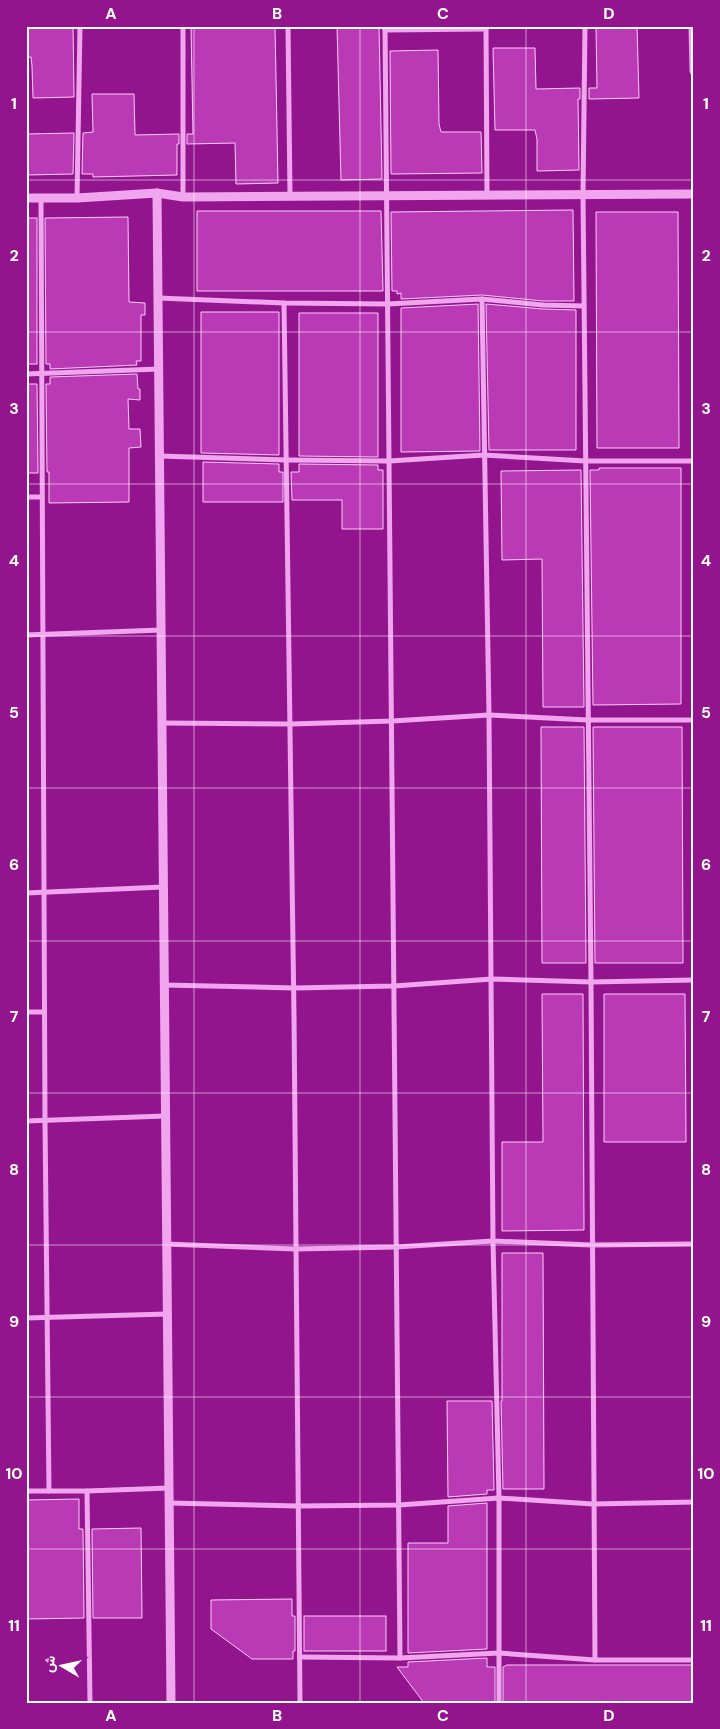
<svg xmlns="http://www.w3.org/2000/svg" width="720" height="1729" font-family="'DM Sans',Vazirmatn,sans-serif">
	<style>
		.building { fill: #ba3ab5; stroke: #fcccfb }
		.lines { fill: none; stroke-linecap: round; stroke-linejoin: round }
		.minor { stroke: #f1a5ef; stroke-width: 5 }
		.tertiary { stroke: #f1a5ef; stroke-width: 9 }
		.grid { fill: none; stroke: #fff; stroke-width: 1; stroke-opacity: 0.55 }
		.neatline { fill: none; stroke: #fff; stroke-width: 2 }
		.grid-label { font-size: 16px; text-anchor: middle; font-weight: bold; fill: #fff }
	</style>
	<rect width="100%" height="100%" fill="#93158e"/>
	<g class="building">
		<polygon points="26,26 73,26 74,97 33,98 32,66 31,57 26,57"/>
		<polygon points="191,26 275,26 278,183 236,184 235,143 187,144 187,134 193,134"/>
		<polygon points="337,26 379,26 382,179 341,180"/>
		<polygon points="596,26 637,26 639,98 589,99 589,88 597,88"/>
		<polygon points="493,48 535,48 536,89 580,88 580,99 578,99 579,170 537,171 537,139 535,130 495,130"/>
		<polygon points="438,50 439,124 441,132 481,132 482,173 391,174 390,51"/>
		<polygon points="92,94 134,94 135,135 179,134 179,144 177,144 177,175 93,177 93,174 82,174 83,133 93,132"/>
		<polygon points="74,133 73,174 26,175 26,134"/>
		<polygon points="573,210 574,301 543,301 482,295 401,299 401,293 397,294 397,291 392,291 391,212"/>
		<polygon points="197,211 381,211 383,291 197,291"/>
		<polygon points="596,212 678,212 679,448 597,448"/>
		<polygon points="128,217 129,302 145,303 145,315 141,315 141,361 136,361 137,365 50,369 50,364 46,364 45,218"/>
		<rect x="26" y="218" width="11" height="146"/>
		<polygon points="478,304 480,451 401,452 401,308"/>
		<polygon points="486,304 543,309 576,310 576,450 489,450"/>
		<polygon points="201,312 279,312 279,455 201,453"/>
		<polygon points="299,313 378,313 378,457 299,456"/>
		<polygon points="137,374 138,389 140,389 140,400 128,399 129,429 140,429 141,447 129,448 129,502 49,503 49,472 47,472 46,384 50,384 50,377"/>
		<polygon points="26,384 37,384 38,473 26,473"/>
		<polygon points="203,462 279,464 279,472 283,472 283,502 203,502"/>
		<polygon points="299,464 378,465 378,470 383,470 383,529 342,529 342,500 292,500 291,472 299,472"/>
		<polygon points="599,468 681,468 681,704 593,705 590,470 599,470"/>
		<polygon points="581,470 584,707 543,707 542,559 502,560 501,471"/>
		<polygon points="541,727 584,727 586,963 542,963"/>
		<polygon points="593,727 682,727 683,963 595,963"/>
		<polygon points="542,994 583,994 584,1230 502,1231 502,1142 543,1142"/>
		<polygon points="604,994 685,994 686,1142 604,1142"/>
		<polygon points="502,1253 543,1253 544,1489 503,1489 501,1401 502,1401"/>
		<polygon points="447,1401 492,1401 494,1490 487,1490 487,1494 448,1497"/>
		<polygon points="79,1499 79,1529 83,1529 84,1618 26,1619 26,1500"/>
		<polygon points="487,1503 487,1649 408,1653 408,1543 448,1543 448,1506"/>
		<polygon points="141,1528 142,1618 93,1618 92,1529"/>
		<polygon points="292,1599 292,1616 295,1616 295,1651 293,1651 293,1659 252,1659 211,1629 211,1600"/>
		<rect x="304" y="1616" width="82" height="35"/>
		<polygon points="487,1658 487,1667 495,1667 495,1703 424,1703 397,1667 408,1667 408,1662"/>
		<polygon points="507,1665 692,1665 692,1703 503,1703 503,1667"/>
	</g>
	<g class="lines">
		<g class="minor">
			<polyline points="183,26 183,197"/>
			<polyline points="288,26 290,196"/>
			<polyline points="385,26 400,1658"/>
			<polyline points="486,26 487,195"/>
			<polyline points="585,26 583,195 591,982 595,1660"/>
			<polyline points="385,30 486,29"/>
			<polyline points="41,198 45,1121 49,1491"/>
			<polyline points="77,198 80,26"/>
			<polyline points="158,298 284,303 388,304 482,299 543,305 584,306"/>
			<polyline points="482,299 489,715 493,1241 499,1498 499,1703"/>
			<path d="M284 303C293 770 296 1236 300 1703"/>
			<polyline points="26,374 159,369"/>
			<polyline points="159,456 287,460 389,461 484,455 585,461 694,461"/>
			<polyline points="26,497 41,497"/>
			<polyline points="26,635 161,630"/>
			<polyline points="162,723 291,724 392,721 489,715 588,720 694,720"/>
			<polyline points="26,893 163,887"/>
			<polyline points="164,985 294,988 394,986 492,979 591,982 694,980"/>
			<polyline points="26,1012 44,1012"/>
			<polyline points="26,1121 165,1116"/>
			<polyline points="166,1244 295,1249 396,1247 493,1241 591,1245 694,1244"/>
			<polyline points="26,1318 167,1314"/>
			<polyline points="26,1491 87,1491 169,1488"/>
			<polyline points="87,1491 90,1703"/>
			<polyline points="169,1503 298,1506 399,1505 499,1498 593,1504 694,1502"/>
			<polyline points="300,1657 400,1658 499,1653 595,1660 694,1660"/>
		</g>
		<g class="tertiary">
			<polyline points="693,26 694,71"/>
			<polyline points="157,193 171,1703"/>
			<polyline points="26,198 77,198 157,193 183,197 694,194"/>
		</g>
	</g>
	<path class="grid" d="M194 26V1703M360 26V1703M526 26V1703M26 180H694M26 332H694M26 484H694M26 636H694M26 788H694M26 941H694M26 1093H694M26 1245H694M26 1397H694M26 1549H694"/>
	<rect width="720" height="1729" fill="none" stroke="#93158e" stroke-width="55"/>
	<g transform="translate(62 1666) rotate(279)" stroke="#93158e" stroke-width="4" paint-order="stroke">
	<path d="M0-4L9 19L0 12L-9 19Z" fill="#ffffff"/>
	<text y="-8" font-size="14" font-weight="bold" text-anchor="middle" fill="#ffffff">ش</text>
	</g>
	<rect x="28" y="28" width="664" height="1674" class="neatline"/>
	<g class="grid-label">
		<text x="111" y="19">A</text>
		<text x="277" y="19">B</text>
		<text x="443" y="19">C</text>
		<text x="609" y="19">D</text>
		<text x="14" y="109">1</text>
		<text x="706" y="109">1</text>
		<text x="14" y="261">2</text>
		<text x="706" y="261">2</text>
		<text x="14" y="414">3</text>
		<text x="706" y="414">3</text>
		<text x="14" y="566">4</text>
		<text x="706" y="566">4</text>
		<text x="14" y="718">5</text>
		<text x="706" y="718">5</text>
		<text x="14" y="870">6</text>
		<text x="706" y="870">6</text>
		<text x="14" y="1022">7</text>
		<text x="706" y="1022">7</text>
		<text x="14" y="1175">8</text>
		<text x="706" y="1175">8</text>
		<text x="14" y="1327">9</text>
		<text x="706" y="1327">9</text>
		<text x="14" y="1479">10</text>
		<text x="706" y="1479">10</text>
		<text x="14" y="1631">11</text>
		<text x="706" y="1631">11</text>
		<text x="111" y="1721">A</text>
		<text x="277" y="1721">B</text>
		<text x="443" y="1721">C</text>
		<text x="609" y="1721">D</text>
	</g>
</svg>
